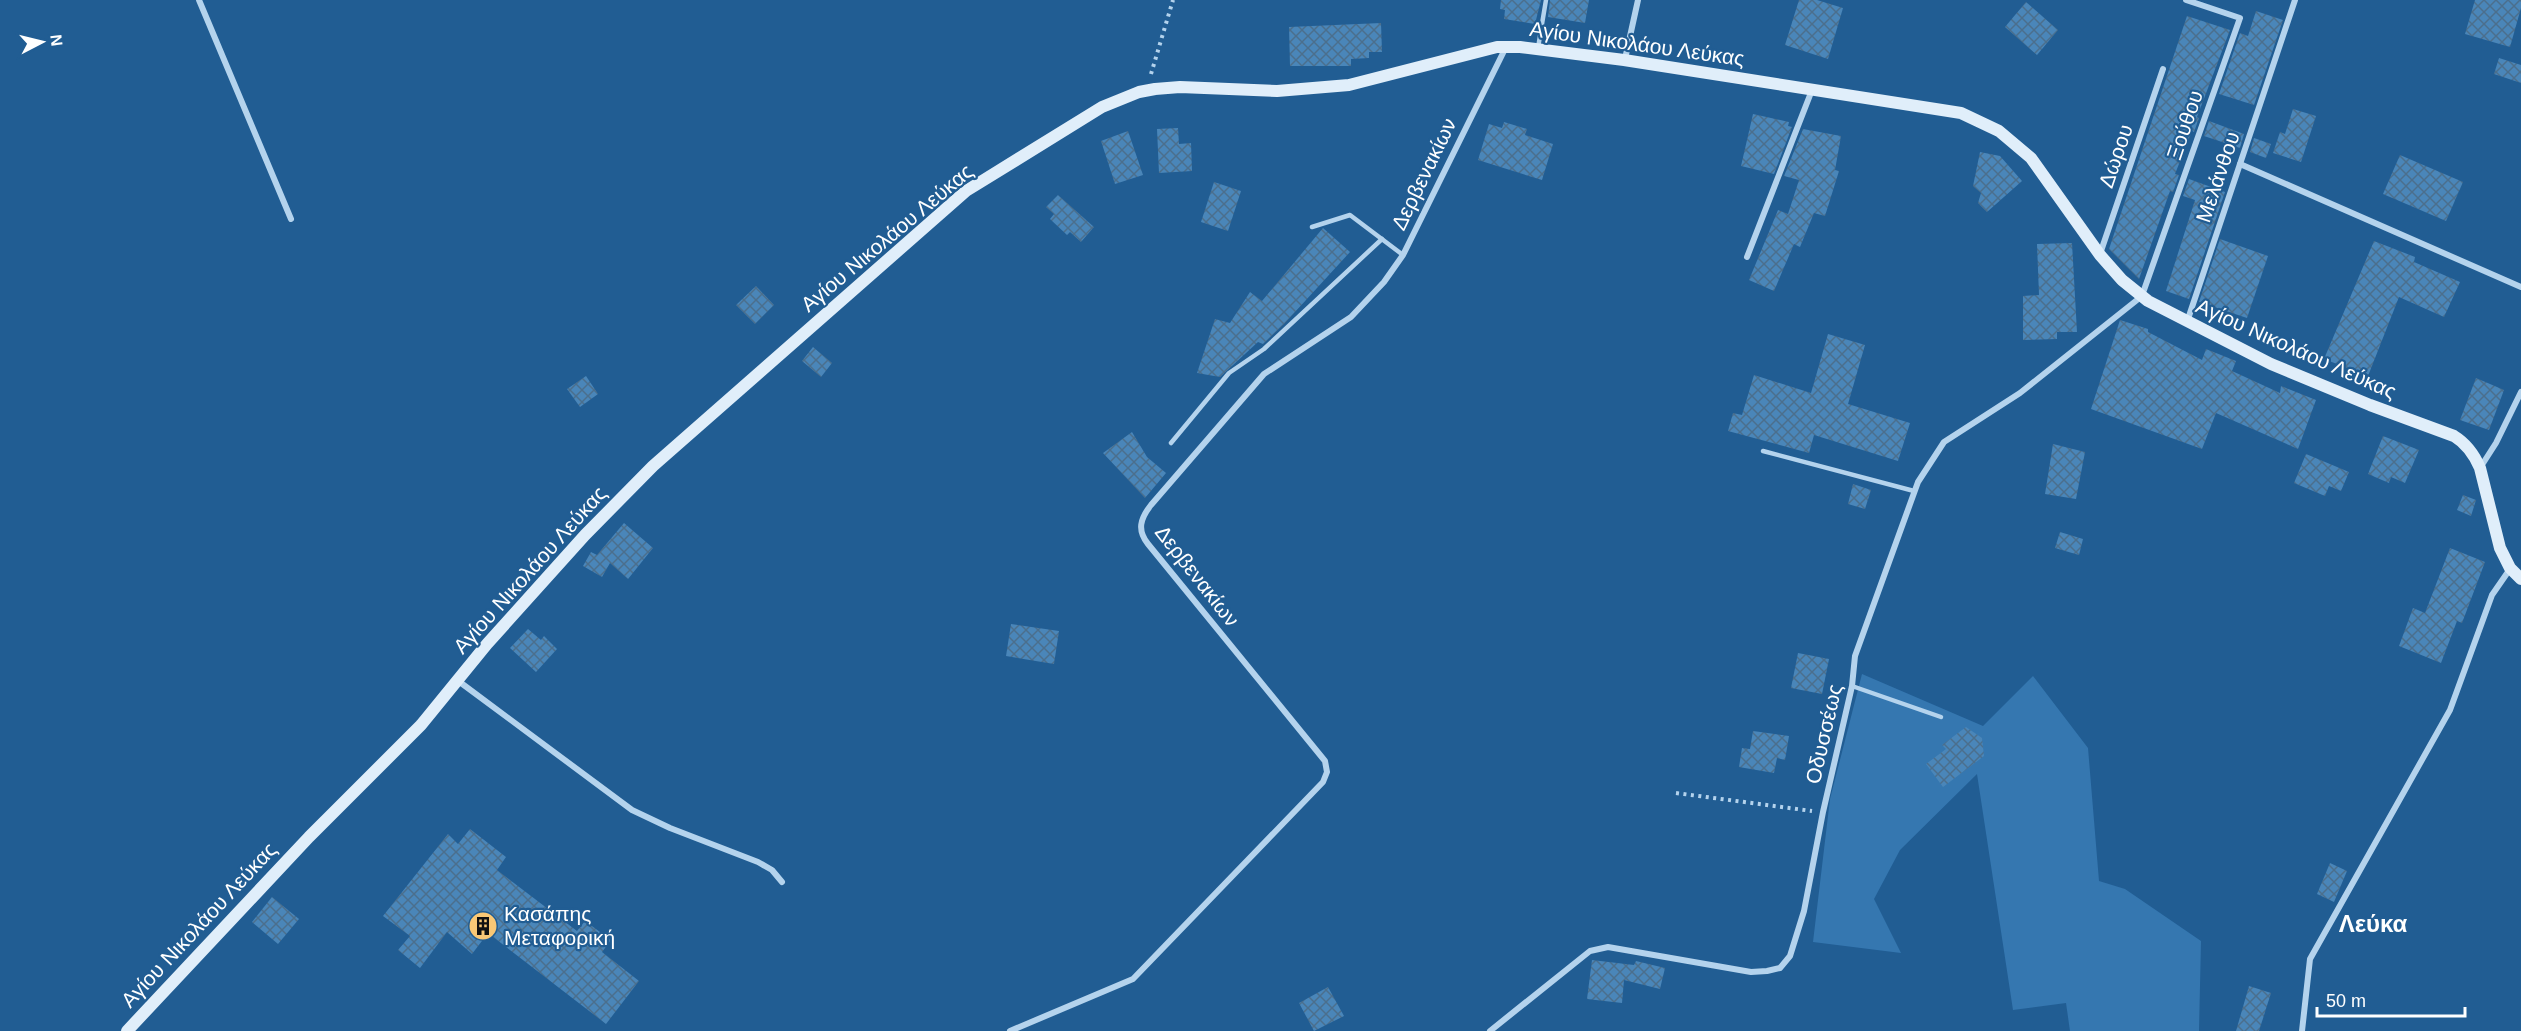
<svg xmlns="http://www.w3.org/2000/svg" width="2521" height="1031" font-family="Helvetica,sans-serif">
	<style>
		.pitch { fill: #3577b0 }
		.building { fill: url(#building-cross-hatch) }
		.lines { fill: none; stroke-linecap: round; stroke-linejoin: round }
		.path { stroke: #b4d3ed; stroke-width: 4; stroke-dasharray: 3 4.5; stroke-linecap: butt }
		.lane { stroke: #b4d3ed; stroke-width: 4.5 }
		.street { stroke: #b4d3ed; stroke-width: 6 }
		.secondary { stroke: #e0eefa; stroke-width: 12 }
		.labels { text-anchor: middle; stroke-width: 4.5; stroke-linejoin: round; paint-order: stroke }
		.street-label { font-size: 21px; fill: #fff; stroke: #215d93 }
		.poi-label { font-size: 21px; fill: #fff; stroke: #215d93; text-anchor: start }
		.quarter-label { font-size: 24px; font-weight: bold; fill: #fff; stroke: #215d93 }
	</style>
	<defs>
		<pattern id="building-cross-hatch" width="8" height="8" patternUnits="userSpaceOnUse" patternTransform="scale(1.5)"><rect width="8" height="8" fill="#4a86b9"/><path d="M0 0l8 8M0 8l8-8" fill="none" stroke="#4b6f8d"/></pattern>
	</defs>
	<rect width="100%" height="100%" fill="#215d93"/>
	<polygon class="pitch" points="1862,674 1983,726 2033,676 2088,748 2099,881 2125,889 2201,941 2199,1031 2070,1031 2066,1003 2013,1010 1977,774 1900,850 1874,899 1901,953 1813,942 1830,799"/>
	<g class="building">
		<polygon points="1501,0 1541,0 1535,24 1504,19 1505,10 1500,9"/>
		<polygon points="1550,0 1589,0 1585,23 1548,17"/>
		<polygon points="1799,0 1817,0 1843,8 1828,59 1785,45"/>
		<polygon points="2475,0 2521,0 2521,8 2510,47 2465,34"/>
		<polygon points="2026,2 2058,30 2037,55 2005,27"/>
		<polygon points="2256,11 2283,20 2254,105 2219,94 2240,33 2248,36"/>
		<polygon points="2187,16 2230,30 2197,117 2199,118 2194,132 2192,131 2175,174 2179,175 2173,192 2170,191 2139,279 2109,249"/>
		<polygon points="1381,23 1382,52 1369,52 1369,58 1351,59 1351,66 1290,66 1289,27"/>
		<polygon points="2499,58 2521,65 2521,83 2494,74"/>
		<polygon points="2293,109 2316,116 2301,162 2273,153 2280,132 2285,134"/>
		<polygon points="1753,114 1789,122 1788,126 1792,127 1774,174 1741,166"/>
		<polygon points="2209,121 2244,134 2240,148 2204,136"/>
		<polygon points="1504,122 1527,129 1525,135 1553,144 1542,180 1478,160 1489,124 1502,128"/>
		<polygon points="1178,128 1179,144 1191,143 1192,171 1159,173 1157,129"/>
		<polygon points="1803,129 1841,136 1835,170 1839,171 1825,216 1814,213 1800,247 1794,244 1774,291 1749,280 1778,210 1788,214 1799,180 1784,176"/>
		<polygon points="1128,131 1143,175 1115,184 1101,141"/>
		<polygon points="2254,138 2271,144 2266,158 2250,152"/>
		<polygon points="1980,152 2000,156 2022,181 1987,212 1978,203 1981,193 1973,186"/>
		<polygon points="2400,155 2463,182 2446,221 2383,194"/>
		<polygon points="2189,179 2225,192 2189,299 2166,291 2195,200 2183,196"/>
		<polygon points="1214,182 1241,191 1228,231 1201,222"/>
		<polygon points="1058,195 1094,227 1081,242 1070,232 1067,235 1050,219 1054,214 1046,207"/>
		<polygon points="1323,228 1350,252 1284,324 1263,344 1258,342 1220,377 1197,373 1215,319 1230,323 1250,292 1262,301"/>
		<polygon points="2220,239 2268,256 2247,318 2199,302"/>
		<polygon points="2374,241 2415,257 2414,262 2460,282 2444,317 2399,297 2368,376 2324,359"/>
		<polygon points="2072,243 2077,332 2057,332 2057,339 2023,340 2023,296 2039,295 2037,244"/>
		<polygon points="756,286 774,305 755,324 736,305"/>
		<polygon points="2120,320 2148,329 2148,332 2202,360 2206,349 2236,361 2232,371 2280,393 2281,386 2316,400 2298,449 2216,413 2202,449 2091,409"/>
		<polygon points="1828,334 1865,345 1848,404 1910,423 1898,461 1814,435 1809,453 1728,431 1733,413 1742,415 1754,375 1811,393"/>
		<polygon points="813,347 832,363 821,377 802,361"/>
		<polygon points="586,376 598,394 580,407 567,389"/>
		<polygon points="2476,378 2504,390 2489,430 2460,420"/>
		<polygon points="1132,432 1147,457 1166,473 1145,498 1103,453"/>
		<polygon points="2383,436 2419,450 2405,483 2391,477 2389,483 2368,474"/>
		<polygon points="2053,444 2085,452 2076,499 2045,494"/>
		<polygon points="2306,454 2349,472 2341,491 2329,486 2325,496 2294,483"/>
		<polygon points="1853,484 1871,490 1865,509 1848,504"/>
		<polygon points="2463,495 2476,500 2471,516 2457,510"/>
		<polygon points="624,523 653,548 628,579 610,563 602,577 583,566 591,552 597,555"/>
		<polygon points="2060,532 2083,539 2079,555 2055,548"/>
		<polygon points="2450,548 2485,562 2462,623 2457,621 2441,663 2399,646 2413,608 2425,613"/>
		<polygon points="1011,624 1059,631 1054,664 1006,656"/>
		<polygon points="528,629 541,640 544,636 557,649 536,672 510,648"/>
		<polygon points="1798,653 1829,659 1822,694 1791,688"/>
		<polygon points="1966,727 1982,738 1984,756 1943,787 1926,764 1946,749 1942,745"/>
		<polygon points="1753,731 1789,736 1785,760 1777,758 1774,773 1739,767 1742,748 1750,749"/>
		<polygon points="470,829 506,857 497,870 577,931 585,921 611,940 602,952 639,981 606,1024 488,933 472,954 447,932 420,968 398,950 410,936 383,916 448,834 458,844"/>
		<polygon points="2330,863 2347,871 2334,902 2317,894"/>
		<polygon points="272,897 299,919 278,944 252,922"/>
		<polygon points="1592,960 1634,965 1636,961 1665,968 1660,989 1624,980 1622,1003 1587,999"/>
		<polygon points="2249,986 2271,993 2259,1031 2236,1031"/>
		<polygon points="1328,987 1344,1016 1314,1031 1299,1003"/>
	</g>
	<g class="lines">
		<g class="path">
			<polyline points="1151,74 1173,0"/>
			<polyline points="1676,793 1812,811"/>
		</g>
		<g class="lane">
			<polyline points="1538,48 1546,0"/>
			<polyline points="1312,227 1350,215 1403,255"/>
			<polyline points="1171,443 1229,373 1264,349 1382,239"/>
			<polyline points="1763,451 1914,491"/>
			<polyline points="1852,686 1941,717"/>
		</g>
		<g class="street">
			<polyline points="199,0 291,219"/>
			<polyline points="1625,59 1638,0"/>
			<polyline points="2240,164 2521,287"/>
			<polyline points="2100,254 2163,69"/>
			<polyline points="1747,257 1812,90"/>
			<polyline points="2187,322 2295,0"/>
			<polyline points="2480,468 2496,443 2521,392"/>
			<polyline points="457,680 632,810 670,828 758,862 772,870 782,882"/>
			<path d="M1010 1031 1133 979 1323 782 1327 772 1325 761 1148 544C1137 530 1140 519 1151 505L1264 374 1351 317 1384 282 1403 255 1506 47"/>
			<polyline points="1490,1031 1590,951 1608,947 1751,972 1767,971 1780,968 1790,956 1804,911 1823,812 1852,686 1855,656 1918,482 1944,442 2020,393 2137,300 2144,290 2240,18 2186,0"/>
			<polyline points="2302,1031 2310,959 2450,710 2492,595 2510,569"/>
		</g>
		<path class="secondary" d="M127 1031 309 837 421 725 487 644 585 535 653 466 966 191 1102 107 1139 92 1155 89 1180 87 1277 91 1349 85 1497 47H1520L1624 60 1961 113 1999 131 2031 158 2100 255 2122 280 2148 301 2271 364 2370 405 2454 436C2467 444 2474 454 2480 468L2500 548 2510 568 2521 579"/>
	</g>
	<defs>
		<g id="building-disc" transform="scale(1.5)"><circle r="9.5" fill="#f9c876" stroke="#215d93"/><path d="M-4-6H4V6H1V3H-1V6H-4ZM-2.5-4.3h1.7v1.8h-1.7ZM.8-4.3h1.7v1.8H.8ZM-2.5-1h1.7V.8h-1.7ZM.8-1h1.7V.8H.8Z" fill="#111"/></g>
	</defs>
	<g fill-rule="evenodd">
		<use href="#building-disc" x="483" y="926"/>
	</g>
	<g class="labels">
		<g class="street-label">
			<text transform="translate(1637 44) rotate(8)" y="7">Αγίου Νικολάου Λεύκας</text>
			<text transform="translate(2185 125) rotate(-71)" y="7">Ξούθου</text>
			<text transform="translate(2116 156) rotate(-71)" y="7">Δώρου</text>
			<text transform="translate(1424 174) rotate(-64)" y="7">Δερβενακίων</text>
			<text transform="translate(2218 177) rotate(-71)" y="7">Μελάνθου</text>
			<text transform="translate(887 238) rotate(-40)" y="7">Αγίου Νικολάου Λεύκας</text>
			<text transform="translate(2296 349) rotate(24)" y="7">Αγίου Νικολάου Λεύκας</text>
			<text transform="translate(530 570) rotate(-48)" y="7">Αγίου Νικολάου Λεύκας</text>
			<text transform="translate(1197 576) rotate(52)" y="7">Δερβενακίων</text>
			<text transform="translate(1824 734) rotate(-77)" y="7">Οδυσσέως</text>
			<text transform="translate(199 925) rotate(-47)" y="7">Αγίου Νικολάου Λεύκας</text>
		</g>
		<g class="poi-label">
			<text x="504" y="921">Κασάπης<tspan x="504" dy="24">Μεταφορική</tspan></text>
		</g>
		<g class="quarter-label">
			<text x="2373" y="932">Λεύκα</text>
		</g>
	</g>
	<g transform="translate(42 42) rotate(83)" stroke="#215d93" stroke-width="4.5" paint-order="stroke">
	<path d="M0-4.5L10 22L0 15L-10 22Z" fill="#ffffff"/>
	<text y="-9" font-size="16" font-weight="bold" text-anchor="middle" fill="#ffffff">N</text>
	</g>
	<path d="M2317 1007v9h148v-9" fill="none" stroke="#ffffff" stroke-width="3"/>
	<text x="2326" y="1007" font-size="18" fill="#ffffff" stroke="#215d93" stroke-width="4.5" paint-order="stroke">50 m</text>
</svg>
